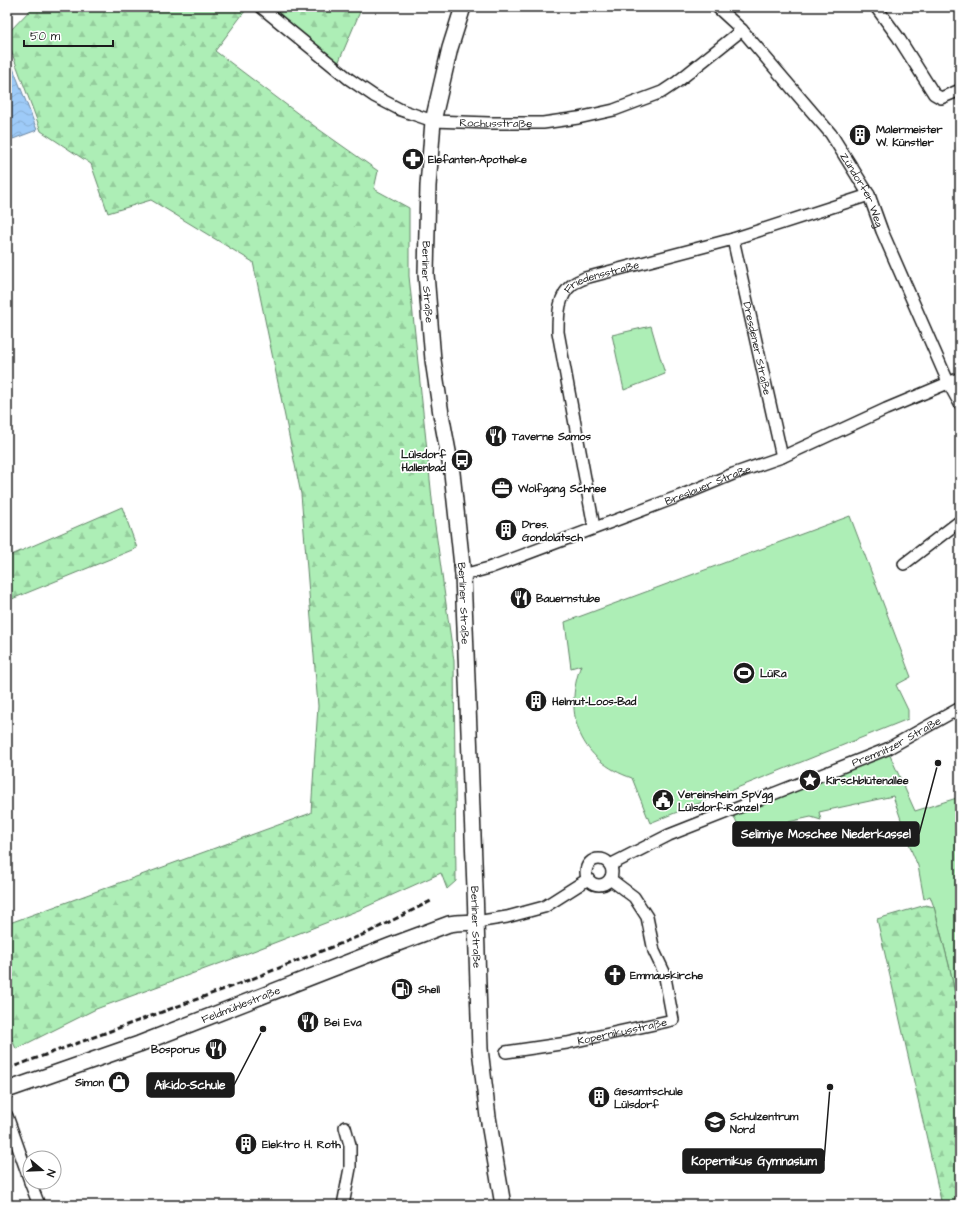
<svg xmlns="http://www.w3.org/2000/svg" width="967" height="1212" font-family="'Architects Daughter',sans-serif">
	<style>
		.green { fill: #adeeb6; stroke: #648569 }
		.forest { fill: url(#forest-firs); stroke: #648569 }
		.water { fill: url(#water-waves); stroke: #6a85a0 }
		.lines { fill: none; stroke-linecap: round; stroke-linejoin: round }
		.street-casing { stroke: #1c1c1c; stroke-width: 14 }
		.secondary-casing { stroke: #1c1c1c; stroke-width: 18 }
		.street { stroke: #fff; stroke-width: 11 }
		.secondary { stroke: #fff; stroke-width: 15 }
		.rail { stroke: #1c1c1c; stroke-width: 3; stroke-dasharray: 6 3; stroke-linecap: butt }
		.labels { text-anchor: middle; stroke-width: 3.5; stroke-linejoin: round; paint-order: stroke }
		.street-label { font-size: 11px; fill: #1c1c1c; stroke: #fff }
		.poi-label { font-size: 11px; font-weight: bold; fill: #1c1c1c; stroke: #fff; text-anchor: start }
		.leader { fill: none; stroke: #1c1c1c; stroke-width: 1.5 }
		.callout-dot { fill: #1c1c1c; stroke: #fff; stroke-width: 1.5 }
		.callout { fill: #1c1c1c; stroke: #1c1c1c; stroke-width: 1.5 }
		.callout-label { font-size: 12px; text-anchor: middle; font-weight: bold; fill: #fff }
	</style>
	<defs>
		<pattern id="forest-firs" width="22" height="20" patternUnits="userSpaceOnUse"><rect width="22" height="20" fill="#adeeb6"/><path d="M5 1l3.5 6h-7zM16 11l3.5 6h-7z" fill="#94cc9c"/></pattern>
		<pattern id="water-waves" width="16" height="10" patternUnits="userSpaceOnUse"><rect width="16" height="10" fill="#9ecbf8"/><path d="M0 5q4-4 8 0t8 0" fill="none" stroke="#88aed4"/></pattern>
	</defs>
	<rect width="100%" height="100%" fill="#fff"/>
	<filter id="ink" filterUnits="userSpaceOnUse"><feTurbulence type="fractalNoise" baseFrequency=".025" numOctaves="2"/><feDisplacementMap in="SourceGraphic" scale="8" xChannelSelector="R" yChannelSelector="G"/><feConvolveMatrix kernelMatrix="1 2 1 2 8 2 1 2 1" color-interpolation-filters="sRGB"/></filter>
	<g filter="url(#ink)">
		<g class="green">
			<polygon points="651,326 665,374 624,390 612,335"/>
			<path d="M850 516 911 677 896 685 908 710V719L650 823 632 778C581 761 562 716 581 665L571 668 565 622Z"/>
			<polygon points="888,751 915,811 960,797 960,1019 950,969 934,907 930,896 924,899 918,866 912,852 893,796 819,812 821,820 811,817 742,832 733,815"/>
		</g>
		<g class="forest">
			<polygon points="33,7 248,7 215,51 317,128 378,171 374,189 409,208 409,276 434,518 454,661 456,881 447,889 441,873 359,910 243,955 96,1009 16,1049 7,1027 7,924 311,813 318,706 301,494 253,262 151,200 108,213 91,164 41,131 7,40 7,34"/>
			<polygon points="266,7 362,7 337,66"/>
			<polygon points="122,507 137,548 7,601 7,557"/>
			<polygon points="926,905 934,907 950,969 960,1019 960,1205 942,1205 877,919"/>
		</g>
		<polygon class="water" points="11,63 37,130 13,139 7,123 7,64"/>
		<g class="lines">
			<g class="street-casing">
				<g id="street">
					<path id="s1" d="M261 7 349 79 374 96 401 110 433 121 489 123H543L578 118 614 110 662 92 677 82 742 30"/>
					<path id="s2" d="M717 7 742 30 831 134 869 195 882 231 949 384 960 404"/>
					<polyline points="876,7 898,37 934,94 941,98 960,90"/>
					<path id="s3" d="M733 239 782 457"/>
					<path id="s4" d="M594 527 558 332C558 315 558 295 573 284 576 282 581 280 585 278L733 239 869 195"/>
					<polyline points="904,564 960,521"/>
					<path id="s5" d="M463 575 489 568 680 496 733 474 782 457 886 409 960 378"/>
					<circle cx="599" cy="872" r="13"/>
					<path id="s6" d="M610 865 669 835 887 749 960 708"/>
					<polyline points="476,922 507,917 544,907 588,879"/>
					<path id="s7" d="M506 1052 567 1043 673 1020 664 972 654 951 647 917 634 897 610 879"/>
					<polyline points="7,1116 30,1181"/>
					<polyline points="30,1182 39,1205"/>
					<polyline points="343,1205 350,1168 350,1145 345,1127"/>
				</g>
			</g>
			<g class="secondary-casing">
				<g id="secondary">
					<path id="s8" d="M463 7 450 48 433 121 428 186 426 274 433 360 441 414 452 473 463 575 475 888 480 1049 488 1117 503 1205"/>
					<path id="s9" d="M7 1090 139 1044 390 946 449 924 456 923 476 922"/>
				</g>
			</g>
			<use href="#street" class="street"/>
			<use href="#secondary" class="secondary"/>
			<polyline class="rail" points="7,1069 249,980 367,933 433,900"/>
		</g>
	</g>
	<defs>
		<g id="building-disc" transform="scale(1.15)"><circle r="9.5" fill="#1c1c1c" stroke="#fff"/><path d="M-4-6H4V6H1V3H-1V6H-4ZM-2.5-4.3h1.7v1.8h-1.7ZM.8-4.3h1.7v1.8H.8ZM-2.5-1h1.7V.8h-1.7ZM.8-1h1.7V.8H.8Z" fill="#fff"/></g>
		<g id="pharmacy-disc" transform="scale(1.15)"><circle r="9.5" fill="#1c1c1c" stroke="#fff"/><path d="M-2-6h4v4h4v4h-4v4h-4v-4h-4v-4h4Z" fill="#fff"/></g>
		<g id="restaurant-disc" transform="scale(1.15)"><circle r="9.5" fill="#1c1c1c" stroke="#fff"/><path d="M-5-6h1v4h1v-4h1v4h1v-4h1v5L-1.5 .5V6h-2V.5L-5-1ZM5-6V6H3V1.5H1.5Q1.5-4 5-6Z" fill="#fff"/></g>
		<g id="bus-disc" transform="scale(1.15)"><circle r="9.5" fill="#1c1c1c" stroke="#fff"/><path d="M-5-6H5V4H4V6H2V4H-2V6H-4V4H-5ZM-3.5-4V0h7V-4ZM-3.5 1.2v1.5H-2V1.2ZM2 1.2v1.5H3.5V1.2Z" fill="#fff"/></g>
		<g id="office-disc" transform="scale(1.15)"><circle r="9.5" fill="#1c1c1c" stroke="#fff"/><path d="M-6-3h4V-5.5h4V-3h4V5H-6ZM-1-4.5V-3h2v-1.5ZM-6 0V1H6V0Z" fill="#fff"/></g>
		<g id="stadium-disc" transform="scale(1.15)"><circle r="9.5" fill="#1c1c1c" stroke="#fff"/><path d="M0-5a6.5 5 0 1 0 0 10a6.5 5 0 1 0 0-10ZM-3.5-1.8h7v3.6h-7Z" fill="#fff"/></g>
		<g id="sight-disc" transform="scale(1.15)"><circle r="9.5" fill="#1c1c1c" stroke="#fff"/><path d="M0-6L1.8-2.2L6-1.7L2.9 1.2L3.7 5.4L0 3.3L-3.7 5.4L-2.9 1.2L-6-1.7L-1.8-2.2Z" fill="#fff"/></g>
		<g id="civic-disc" transform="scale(1.15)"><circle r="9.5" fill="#1c1c1c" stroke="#fff"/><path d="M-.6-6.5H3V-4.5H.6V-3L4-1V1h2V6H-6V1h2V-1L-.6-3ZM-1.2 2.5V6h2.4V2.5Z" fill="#fff"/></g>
		<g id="church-disc" transform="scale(1.15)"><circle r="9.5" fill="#1c1c1c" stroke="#fff"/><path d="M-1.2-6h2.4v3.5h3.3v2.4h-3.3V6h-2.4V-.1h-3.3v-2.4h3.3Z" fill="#fff"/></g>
		<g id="fuel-disc" transform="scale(1.15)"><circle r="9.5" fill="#1c1c1c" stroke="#fff"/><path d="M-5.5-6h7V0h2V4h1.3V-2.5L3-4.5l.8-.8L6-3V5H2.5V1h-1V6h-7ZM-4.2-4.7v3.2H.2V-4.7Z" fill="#fff"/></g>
		<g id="shop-disc" transform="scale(1.15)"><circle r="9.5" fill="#1c1c1c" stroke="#fff"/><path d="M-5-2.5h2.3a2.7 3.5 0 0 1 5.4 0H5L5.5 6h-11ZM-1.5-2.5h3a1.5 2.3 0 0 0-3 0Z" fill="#fff"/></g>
		<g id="school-disc" transform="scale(1.15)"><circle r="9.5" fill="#1c1c1c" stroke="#fff"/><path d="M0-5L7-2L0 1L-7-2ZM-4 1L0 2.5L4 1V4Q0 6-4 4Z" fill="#fff"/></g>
	</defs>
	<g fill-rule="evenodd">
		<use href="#building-disc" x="860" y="135"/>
		<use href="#pharmacy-disc" x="413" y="159"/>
		<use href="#restaurant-disc" x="496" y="436"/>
		<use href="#bus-disc" x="462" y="460"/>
		<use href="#office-disc" x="502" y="488"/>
		<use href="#building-disc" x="506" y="530"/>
		<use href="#restaurant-disc" x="521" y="598"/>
		<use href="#stadium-disc" x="744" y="673"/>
		<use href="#building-disc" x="536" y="701"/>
		<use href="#sight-disc" x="810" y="780"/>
		<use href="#civic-disc" x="663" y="800"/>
		<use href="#church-disc" x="615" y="975"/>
		<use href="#fuel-disc" x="402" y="989"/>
		<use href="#restaurant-disc" x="308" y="1022"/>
		<use href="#restaurant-disc" x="216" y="1049"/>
		<use href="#shop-disc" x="119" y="1082"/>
		<use href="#building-disc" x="599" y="1097"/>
		<use href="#school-disc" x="715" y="1122"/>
		<use href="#building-disc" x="246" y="1144"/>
	</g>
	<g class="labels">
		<g class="street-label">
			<text dy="4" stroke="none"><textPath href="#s1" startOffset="271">Rochusstraße</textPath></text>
			<text dy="4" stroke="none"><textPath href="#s2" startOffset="235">Zündorfer Weg</textPath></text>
			<text dy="4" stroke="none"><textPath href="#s4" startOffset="280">Friedensstraße</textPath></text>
			<text dy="4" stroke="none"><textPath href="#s8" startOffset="279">Berliner Straße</textPath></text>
			<text dy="4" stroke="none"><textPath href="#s3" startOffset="112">Dresdener Straße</textPath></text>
			<text dy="4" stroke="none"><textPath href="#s5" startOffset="261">Breslauer Straße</textPath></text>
			<text dy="4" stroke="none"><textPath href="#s8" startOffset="603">Berliner Straße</textPath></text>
			<text dy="4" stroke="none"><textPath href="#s6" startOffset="312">Premnitzer Straße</textPath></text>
			<text dy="4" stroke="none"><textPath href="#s8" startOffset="927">Berliner Straße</textPath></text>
			<text dy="4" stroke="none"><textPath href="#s9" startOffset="249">Feldmühlestraße</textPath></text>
			<text dy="4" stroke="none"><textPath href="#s7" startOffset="118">Kopernikusstraße</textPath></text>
		</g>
		<g class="poi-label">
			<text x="876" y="133">Malermeister<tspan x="876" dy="13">W. Künstler</tspan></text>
			<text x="428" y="163">Elefanten-Apotheke</text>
			<text x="512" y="440">Taverne Samos</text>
			<text x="446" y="458" text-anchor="end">Lülsdorf<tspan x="446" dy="13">Hallenbad</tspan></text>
			<text x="518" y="492">Wolfgang Schnee</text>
			<text x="522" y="528">Dres.<tspan x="522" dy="13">Gondolatsch</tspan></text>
			<text x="536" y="602">Bauernstube</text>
			<text x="760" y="677">LüRa</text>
			<text x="552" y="705">Helmut-Loos-Bad</text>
			<text x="826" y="784">Kirschblütenallee</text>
			<text x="678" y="798">Vereinsheim SpVgg<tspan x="678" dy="13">Lülsdorf-Ranzel</tspan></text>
			<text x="630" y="979">Emmauskirche</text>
			<text x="418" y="993">Shell</text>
			<text x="324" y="1026">Bei Eva</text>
			<text x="200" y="1053" text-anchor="end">Bosporus</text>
			<text x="104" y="1086" text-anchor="end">Simon</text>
			<text x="614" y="1095">Gesamtschule<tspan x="614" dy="13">Lülsdorf</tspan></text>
			<text x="730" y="1120">Schulzentrum<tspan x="730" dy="13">Nord</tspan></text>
			<text x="262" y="1148">Elektro H. Roth</text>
		</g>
	</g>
	<path class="leader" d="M938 763L919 834M263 1029L234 1085M830 1087L824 1161"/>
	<g class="callout-dot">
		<circle cx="938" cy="763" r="4"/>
		<circle cx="263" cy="1029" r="4"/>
		<circle cx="830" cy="1087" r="4"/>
	</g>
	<g class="callout">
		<rect x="733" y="822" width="186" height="24" rx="4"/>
		<rect x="147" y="1073" width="87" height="24" rx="4"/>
		<rect x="683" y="1149" width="141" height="24" rx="4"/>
	</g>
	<g class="callout-label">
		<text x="826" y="838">Selimiye Moschee Niederkassel</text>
		<text x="190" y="1089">Aikido-Schule</text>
		<text x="754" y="1165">Kopernikus Gymnasium</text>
	</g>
	<rect width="967" height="1212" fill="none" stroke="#fff" stroke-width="24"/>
	<rect x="12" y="12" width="943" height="1188" fill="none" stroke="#1c1c1c" stroke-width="1.5" filter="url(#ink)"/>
	<g transform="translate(42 1170) rotate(109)"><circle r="19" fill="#ffffff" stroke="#a4a4a4"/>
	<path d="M0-3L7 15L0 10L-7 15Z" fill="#1c1c1c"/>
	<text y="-6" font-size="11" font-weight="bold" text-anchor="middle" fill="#1c1c1c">N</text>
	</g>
	<path d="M24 40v6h89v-6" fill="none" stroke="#1c1c1c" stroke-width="2"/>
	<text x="30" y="40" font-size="12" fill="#1c1c1c" stroke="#ffffff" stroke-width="3" paint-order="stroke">50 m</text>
</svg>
